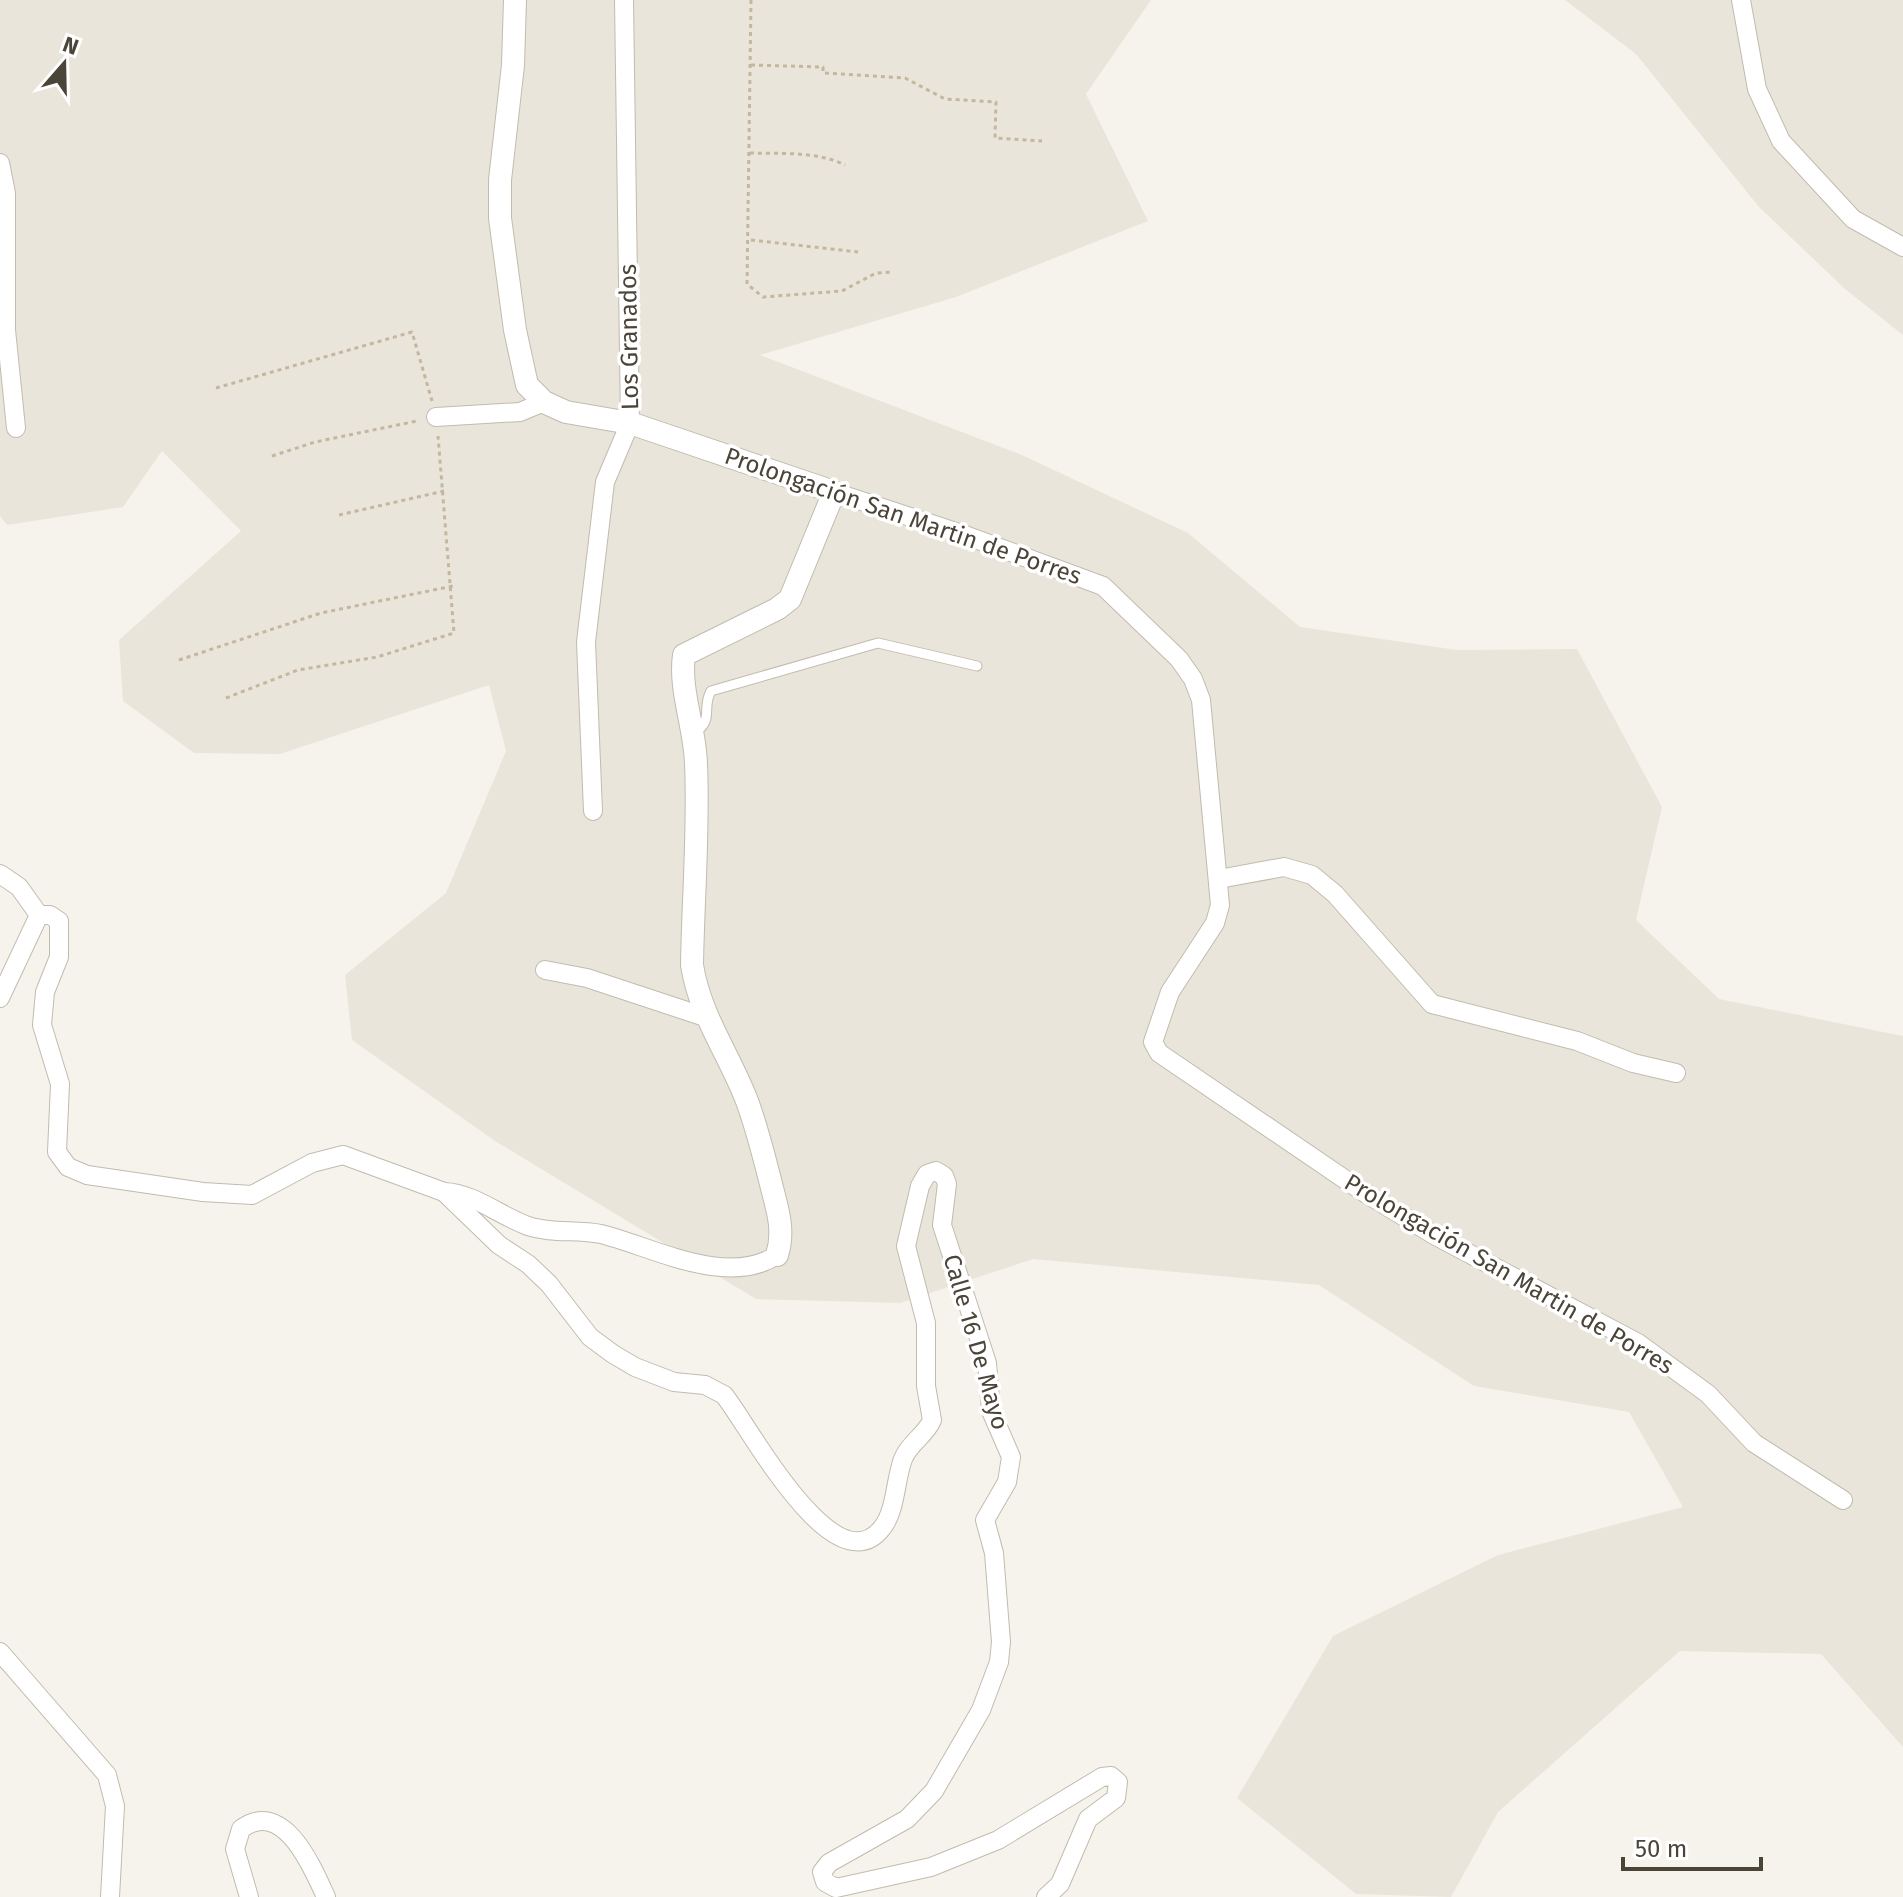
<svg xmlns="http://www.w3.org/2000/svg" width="1903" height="1897" font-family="'Fira Sans',sans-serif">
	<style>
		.residential { fill: #eae5da }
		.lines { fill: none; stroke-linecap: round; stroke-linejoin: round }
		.service-casing { stroke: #c2bbae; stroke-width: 11 }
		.minor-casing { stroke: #c2bbae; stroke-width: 20 }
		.tertiary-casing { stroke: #c2bbae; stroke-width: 24 }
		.path { stroke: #c4b79f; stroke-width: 3; stroke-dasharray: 4 4; stroke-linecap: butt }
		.service { stroke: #fff; stroke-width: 9 }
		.minor { stroke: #fff; stroke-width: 18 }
		.tertiary { stroke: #fff; stroke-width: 22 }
		.labels { text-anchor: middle; stroke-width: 7; stroke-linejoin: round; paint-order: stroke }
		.street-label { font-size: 24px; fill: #4b4439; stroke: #fff }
	</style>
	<rect width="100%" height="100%" fill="#f6f3ec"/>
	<g class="residential">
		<polygon points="0,0 1151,0 1086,94 1148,221 956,297 760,355 1022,455 1188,533 1300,627 1457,650 1577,649 1662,807 1636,920 1719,999 1903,1036 1903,1747 1821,1654 1680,1651 1498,1812 1451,1897 1356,1894 1237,1798 1333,1636 1498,1555 1683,1507 1629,1412 1474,1386 1319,1285 1033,1259 900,1303 756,1299 495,1141 352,1040 345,975 446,893 506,751 489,685 280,754 194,753 123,701 119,640 241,531 162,451 123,507 7,525 0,516"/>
		<polygon points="1565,0 1903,0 1903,335 1845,289 1759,207 1636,54"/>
	</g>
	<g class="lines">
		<g class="service-casing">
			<path id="service" d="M694 733C715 720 701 708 711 691L878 643 977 666"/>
		</g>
		<g class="minor-casing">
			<g id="minor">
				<polyline points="1741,0 1757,89 1781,141 1853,219 1903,247"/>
				<polyline points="0,163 6,193 6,330 16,428"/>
				<polyline points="436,417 520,412 544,402"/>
				<polyline points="834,492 962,534 1103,586 1179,659 1193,679 1201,700 1220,905 1215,923 1170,992 1153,1042 1159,1053 1362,1191 1434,1235 1638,1343 1708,1394 1754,1443 1843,1500"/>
				<polyline points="593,811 586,642 605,482 630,423 624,0"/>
				<polyline points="0,874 19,887 39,915"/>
				<polyline points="1219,879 1284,867 1312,875 1335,894 1432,1004 1577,1041 1633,1063 1676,1073"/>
				<polyline points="545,970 587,978 705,1017"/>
				<path d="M0 998 39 915H50L59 921V957L45 992 42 1025 60 1084 57 1152 68 1167 87 1175 203 1192 252 1195 312 1163 343 1155 444 1192C474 1193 500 1216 528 1226 552 1234 577 1229 601 1234 653 1247 727 1288 777 1255"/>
				<path d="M444 1192 499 1245 528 1264 549 1284 590 1337 613 1354 635 1367 674 1382 705 1385 724 1395C748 1424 834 1589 882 1528 896 1511 895 1480 903 1459 909 1443 926 1435 932 1420L926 1386V1323L906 1246 920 1186 927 1174 936 1171 944 1176 947 1184 942 1225 987 1363 991 1411 1011 1457 1007 1482 985 1520 994 1553 1001 1642 999 1662 981 1710 934 1791 907 1819 829 1863 822 1872 825 1882 836 1888 931 1867 998 1840 1102 1777 1111 1776 1118 1782 1116 1798 1088 1819 1060 1884 1046 1897"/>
				<polyline points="0,1652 107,1775 115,1806 110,1897"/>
				<path d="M249 1897 235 1849 241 1829C284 1797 313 1869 326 1897"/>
			</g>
		</g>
		<g class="tertiary-casing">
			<path id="tertiary" d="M515 0 513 65 500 180V218L515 330 527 385 544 402 566 412 630 423 834 492 790 599 777 609 684 655C679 690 695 727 696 764 699 830 693 899 692 965 700 1016 729 1054 747 1101 757 1128 764 1156 771 1184 777 1208 785 1230 777 1255"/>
		</g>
		<g class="path">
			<polyline points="751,0 747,284 763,297 842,291 876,273 892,272"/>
			<polyline points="751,65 823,67 823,73 905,78 945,99 996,102 995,138 1042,141"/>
			<path d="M750 153C781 154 817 151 845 165"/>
			<polyline points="751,240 858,252"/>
			<polyline points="216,388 412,332 432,401"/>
			<polyline points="272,456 315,442 417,421"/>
			<polyline points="339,515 444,491"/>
			<polyline points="179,660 321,613 453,586"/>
			<polyline points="226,698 298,670 377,657 454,633 438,436"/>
		</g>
		<use href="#service" class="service"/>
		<use href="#minor" class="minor"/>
		<use href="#tertiary" class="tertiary"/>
	</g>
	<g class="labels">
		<g class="street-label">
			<text transform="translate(629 337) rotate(-91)" y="8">Los Granados</text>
			<text transform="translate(903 516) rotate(19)" y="8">Prolongación San Martin de Porres</text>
			<text transform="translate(1509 1274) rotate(30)" y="8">Prolongación San Martin de Porres</text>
			<text transform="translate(976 1342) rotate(74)" y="8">Calle 16 De Mayo</text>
		</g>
	</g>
	<g transform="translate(64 64) rotate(20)" stroke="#ffffff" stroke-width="6" paint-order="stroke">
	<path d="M0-6L14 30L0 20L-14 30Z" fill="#4b4439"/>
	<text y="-12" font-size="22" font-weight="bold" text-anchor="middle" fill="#4b4439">N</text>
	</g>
	<path d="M1623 1857v12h138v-12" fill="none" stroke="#4b4439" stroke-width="4"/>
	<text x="1635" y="1857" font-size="24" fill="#4b4439" stroke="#ffffff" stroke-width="6" paint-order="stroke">50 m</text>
</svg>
